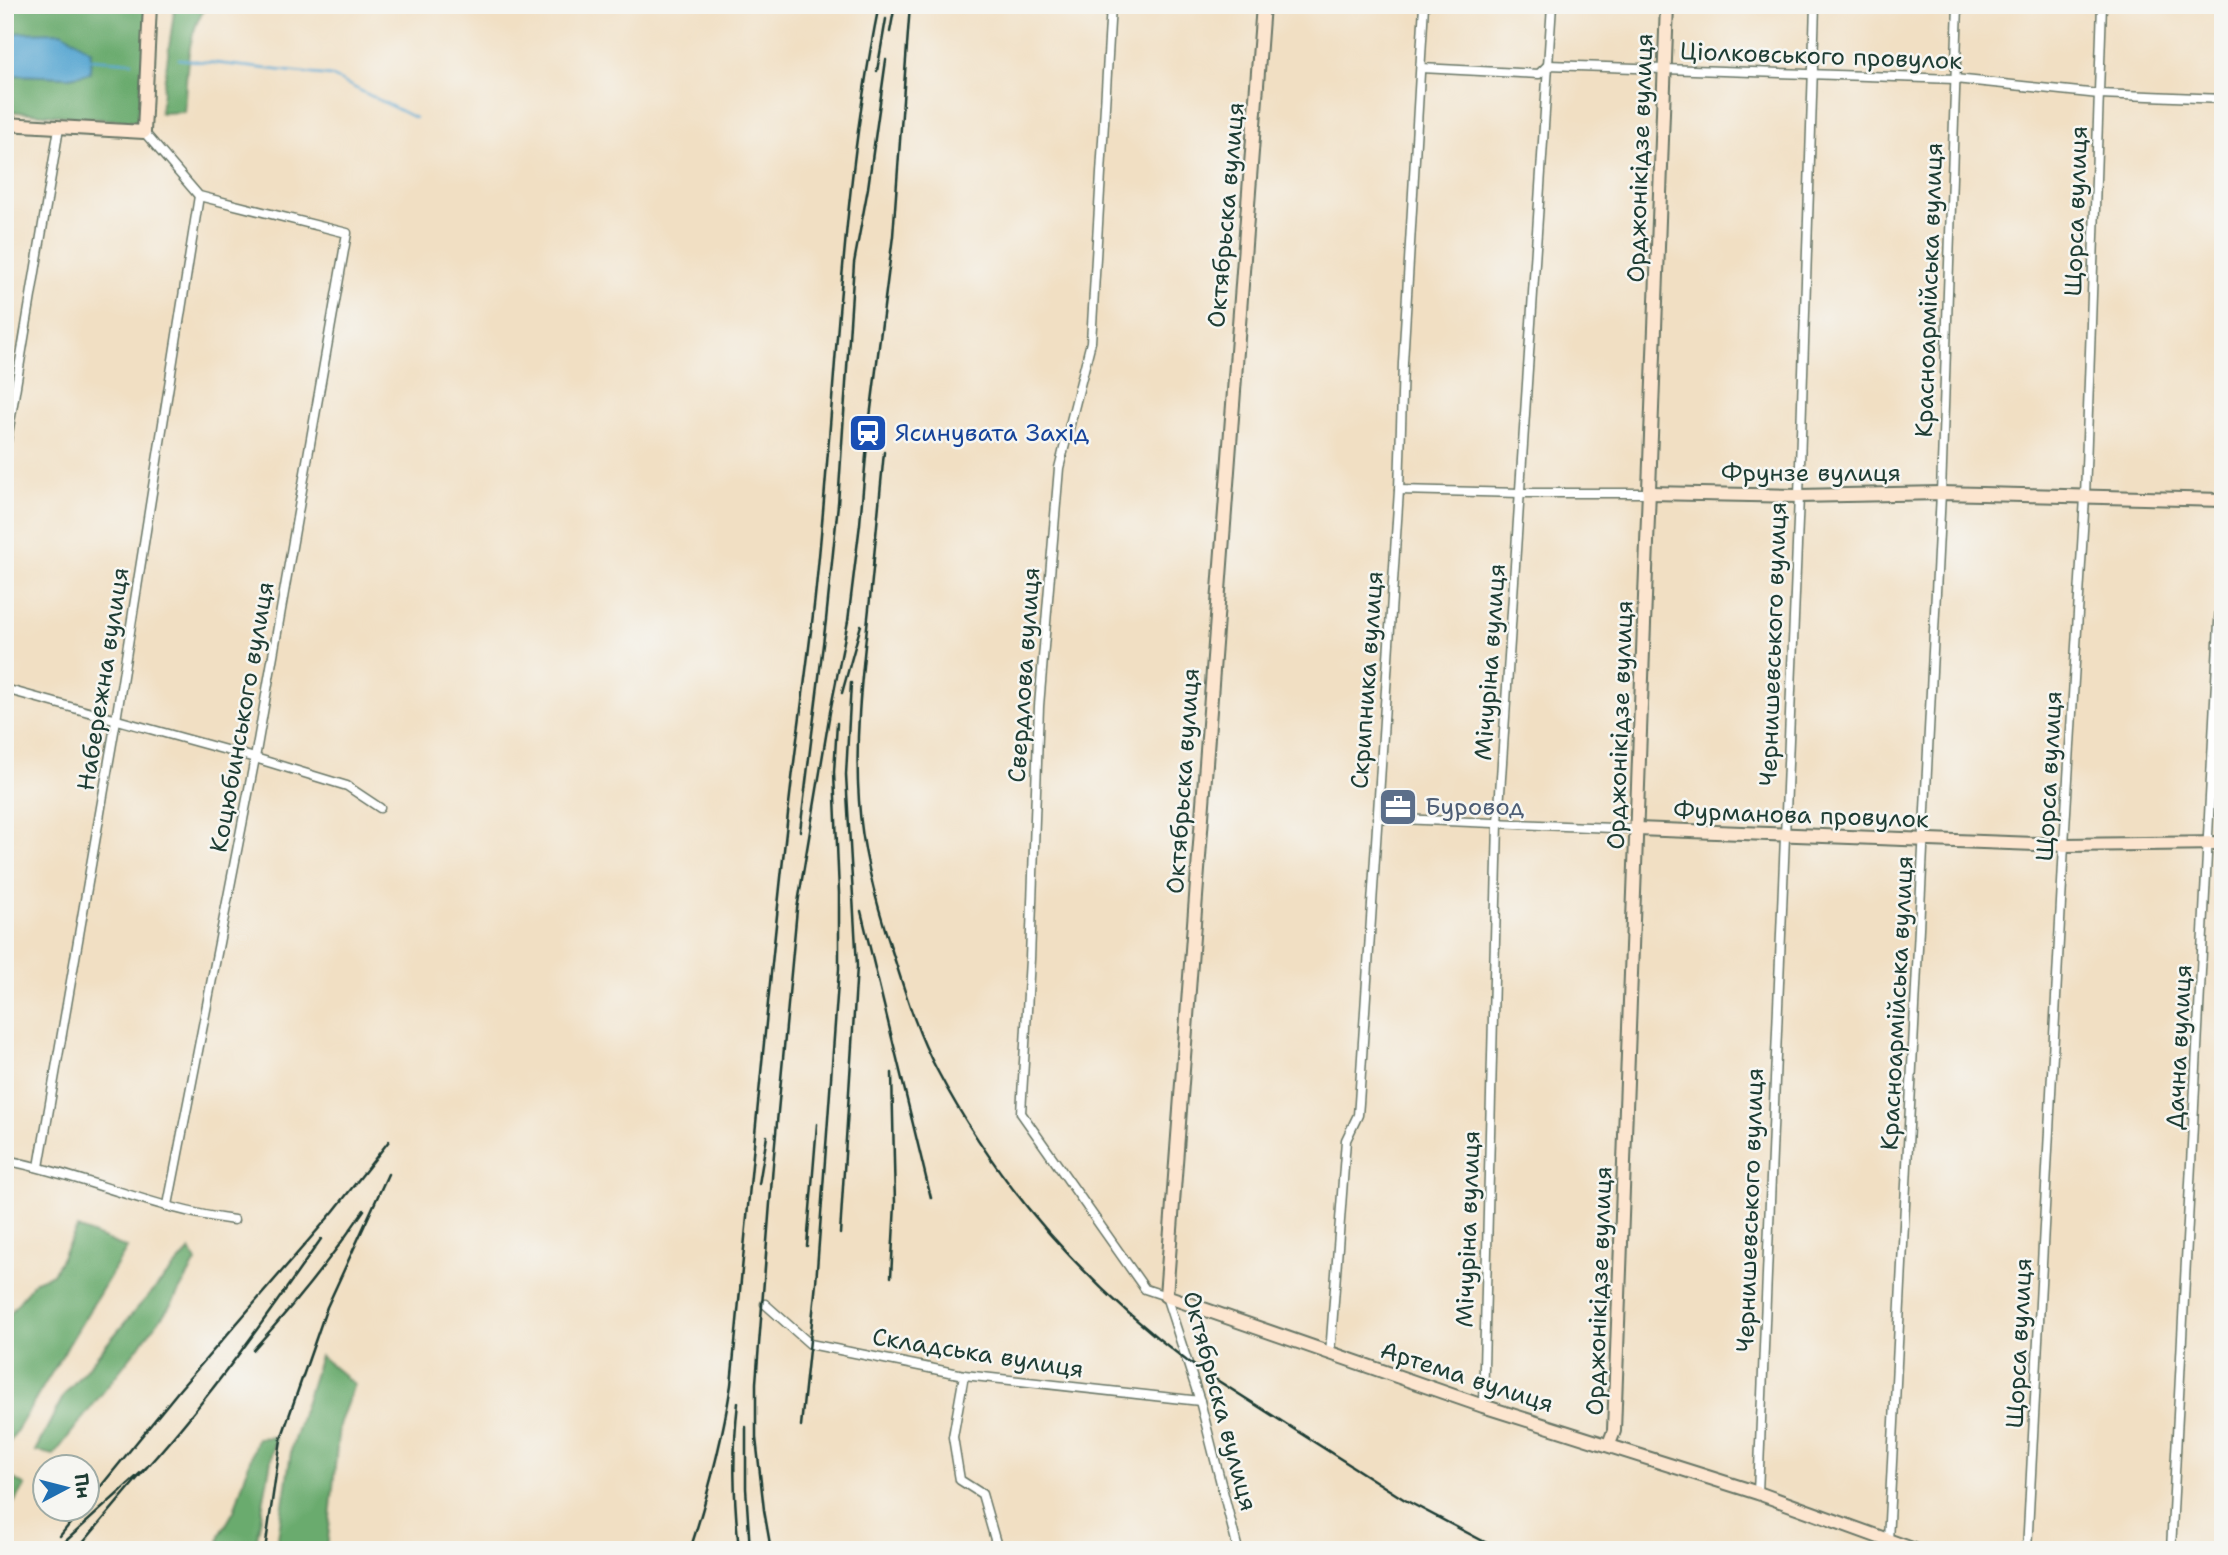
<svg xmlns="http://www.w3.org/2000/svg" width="2228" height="1555" font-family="'Shantell Sans',sans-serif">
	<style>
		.forest { fill: #6aab6e; stroke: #447451; stroke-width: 2 }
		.water { fill: #57a6d1; stroke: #3b7282; stroke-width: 2 }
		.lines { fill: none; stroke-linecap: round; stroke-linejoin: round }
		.stream { stroke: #57a6d1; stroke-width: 2.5 }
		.street-casing { stroke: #687666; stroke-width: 11 }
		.secondary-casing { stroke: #687666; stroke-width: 16 }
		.street { stroke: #fff; stroke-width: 8 }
		.secondary { stroke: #fce5cf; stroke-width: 12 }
		.rail { stroke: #1f3d34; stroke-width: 2.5 }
		.labels { text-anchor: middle; stroke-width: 5; stroke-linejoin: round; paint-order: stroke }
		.street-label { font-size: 24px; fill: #1f3d34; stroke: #f6f6f2 }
		.transit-label { font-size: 24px; fill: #164399; stroke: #f6f6f2; text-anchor: start }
		.service-label { font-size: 24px; fill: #4e5e75; stroke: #f6f6f2; text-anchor: start }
	</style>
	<rect width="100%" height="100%" fill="#f6f6f2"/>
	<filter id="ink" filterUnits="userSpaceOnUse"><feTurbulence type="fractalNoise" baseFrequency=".0143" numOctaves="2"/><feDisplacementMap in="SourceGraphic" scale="14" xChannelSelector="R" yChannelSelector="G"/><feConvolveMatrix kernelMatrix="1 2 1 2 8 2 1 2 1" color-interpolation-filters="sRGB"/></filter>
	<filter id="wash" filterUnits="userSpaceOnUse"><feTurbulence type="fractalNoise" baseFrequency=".00686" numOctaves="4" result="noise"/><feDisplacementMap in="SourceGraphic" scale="28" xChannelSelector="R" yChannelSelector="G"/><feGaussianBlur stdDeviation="1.57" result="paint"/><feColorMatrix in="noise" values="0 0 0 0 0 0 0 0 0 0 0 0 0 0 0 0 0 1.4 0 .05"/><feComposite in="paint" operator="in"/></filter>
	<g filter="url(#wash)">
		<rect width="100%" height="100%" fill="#f1dfc3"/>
		<g class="forest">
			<polygon points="5,5 149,6 138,122 5,111 5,68 13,75 70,77 90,73 25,34 5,33"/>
			<path d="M175 5H207C185 34 187 77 184 112L160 113Z"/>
			<polygon points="77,1228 127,1248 5,1450 5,1320 35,1281 53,1274"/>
			<polygon points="190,1250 196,1262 171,1305 54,1455 35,1451 64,1395 133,1313"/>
			<polygon points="320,1356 354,1384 339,1425 327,1550 276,1550 292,1446"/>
			<polygon points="275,1437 255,1550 218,1550 220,1535 234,1511 257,1438"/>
			<polygon points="5,1473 25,1486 5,1516"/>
		</g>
		<polygon class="water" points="62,32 91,51 90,73 69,77 13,75 5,68 5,33"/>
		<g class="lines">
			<g class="stream">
				<polyline points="90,59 132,62"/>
				<polyline points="179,59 331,76 415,118"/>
			</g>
		</g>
	</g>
	<g filter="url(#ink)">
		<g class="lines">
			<g class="street-casing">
				<g id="street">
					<polyline points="1111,5 1091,342 1059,468 1039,706 1030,959 1021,1113 1145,1289 1166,1296 1200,1401 1238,1550"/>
					<polyline points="1421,68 1539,74 1548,65 1955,79 2099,94 2223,99"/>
					<polyline points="144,132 199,196 347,233 255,758 168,1205"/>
					<polyline points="5,452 59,128"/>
					<polyline points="1399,490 1520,493 1649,493"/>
					<polyline points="5,689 255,758 347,786 380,808"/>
					<polyline points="1377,818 1637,829"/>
					<path d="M5 1160C83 1175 156 1210 234 1220"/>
					<polyline points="39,1167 116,720 199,196"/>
					<polyline points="765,1304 810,1344 964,1375 1200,1401"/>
					<polyline points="1330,1354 1346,1140 1358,1115 1359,1103 1399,490 1403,363 1424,5"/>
					<polyline points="964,1375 953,1437 960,1480 982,1494 998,1550"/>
					<polyline points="1483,1406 1498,823 1552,5"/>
					<polyline points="1758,1493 1799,496 1815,5"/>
					<polyline points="1888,1541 1941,493 1958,5"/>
					<polyline points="2027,1550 2064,845 2085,497 2102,5"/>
					<polyline points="2171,1550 2223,546"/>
				</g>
			</g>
			<g class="secondary-casing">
				<g id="secondary">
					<polyline points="1263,5 1166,1296 1483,1406 1758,1493 1915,1550"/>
					<polyline points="5,124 144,132 150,5"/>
					<polyline points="1649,493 1799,496 1941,493 2223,500"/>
					<polyline points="1637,829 2064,845 2223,843"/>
					<polyline points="1609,1444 1614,1431 1667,5"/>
				</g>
			</g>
			<use href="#street" class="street"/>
			<use href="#secondary" class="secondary"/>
			<g class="rail">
				<polyline points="890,32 895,5"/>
				<polyline points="877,71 886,19"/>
				<path d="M874 558C867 639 853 721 859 801 862 852 876 903 892 951 905 992 917 1033 937 1070 998 1186 1084 1283 1187 1361L1405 1500 1500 1550"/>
				<polyline points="873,567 884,452"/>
				<polyline points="842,693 861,625"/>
				<polyline points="800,831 826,620 838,504 854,263 868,188 886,60"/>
				<polyline points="861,911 931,1198"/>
				<polyline points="759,1184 767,1136"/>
				<polyline points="840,1234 857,966 846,775 851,683"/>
				<polyline points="807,1246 817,1124"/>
				<polyline points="891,1277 895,1204 892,1073"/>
				<path d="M253 1350C293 1306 330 1260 364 1210"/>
				<path d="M738 1403C732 1455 734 1499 739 1550"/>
				<polyline points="801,1426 816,1283 839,969 839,893 834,772 837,723"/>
				<polyline points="746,1427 746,1488 750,1550"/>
				<path d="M147 1467C211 1396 266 1318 321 1239"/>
				<polyline points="88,1502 180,1389 333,1212 389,1141"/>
				<polyline points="60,1536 81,1510"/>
				<polyline points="56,1550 147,1467 77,1550"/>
				<polyline points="265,1550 281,1439 327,1307 388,1174"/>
				<path d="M690 1550C708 1495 722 1442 731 1385 749 1197 766 1010 787 823 795 744 808 666 816 587 836 393 840 197 879 5"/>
				<polyline points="771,1550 764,1510 756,1438 756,1383 773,1165 797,909 830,712 848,621 860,524 868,433 893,236 910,5"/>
			</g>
		</g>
	</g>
	<defs>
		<g id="station-square" transform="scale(2.0125)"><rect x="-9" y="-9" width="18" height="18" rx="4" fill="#1a4fb4" stroke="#f6f6f2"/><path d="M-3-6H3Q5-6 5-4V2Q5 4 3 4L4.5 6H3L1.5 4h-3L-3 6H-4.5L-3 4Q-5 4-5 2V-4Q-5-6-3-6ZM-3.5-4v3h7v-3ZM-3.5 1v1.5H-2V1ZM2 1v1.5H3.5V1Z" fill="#fff"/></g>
		<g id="office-square" transform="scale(2.0125)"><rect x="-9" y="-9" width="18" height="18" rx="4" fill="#5c6f8a" stroke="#f6f6f2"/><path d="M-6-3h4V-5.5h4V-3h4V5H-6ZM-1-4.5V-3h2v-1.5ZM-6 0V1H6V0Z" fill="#fff"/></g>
	</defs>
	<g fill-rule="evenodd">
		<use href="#station-square" x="868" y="433"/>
		<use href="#office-square" x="1398" y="807"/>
	</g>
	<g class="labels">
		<g class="street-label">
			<text transform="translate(1821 56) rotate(2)" y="8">Ціолковського провулок</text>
			<text transform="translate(1640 158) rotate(-88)" y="8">Орджонікідзе вулиця</text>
			<text transform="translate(2076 211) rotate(-88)" y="8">Щорса вулиця</text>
			<text transform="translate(1226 215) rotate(-85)" y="8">Октябрьска вулиця</text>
			<text transform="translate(1929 290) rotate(-88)" y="8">Красноармійська вулиця</text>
			<text x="1811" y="481">Фрунзе вулиця</text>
			<text transform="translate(1773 644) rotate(-88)" y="8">Чернишевського вулиця</text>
			<text transform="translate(1490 662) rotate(-86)" y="8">Мічуріна вулиця</text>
			<text transform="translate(1024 675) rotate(-86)" y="8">Свердлова вулиця</text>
			<text transform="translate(103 679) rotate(-81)" y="8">Набережна вулиця</text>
			<text transform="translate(1367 680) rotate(-86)" y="8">Скрипника вулиця</text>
			<text transform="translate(242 717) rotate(-80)" y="8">Коцюбинського вулиця</text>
			<text transform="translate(1620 725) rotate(-88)" y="8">Орджонікідзе вулиця</text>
			<text transform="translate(2049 776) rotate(-87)" y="8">Щорса вулиця</text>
			<text transform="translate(1183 781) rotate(-86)" y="8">Октябрьска вулиця</text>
			<text transform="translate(1801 815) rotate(2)" y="8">Фурманова провулок</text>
			<text transform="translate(1897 1003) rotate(-87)" y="8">Красноармійська вулиця</text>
			<text transform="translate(2179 1047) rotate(-87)" y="8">Дачна вулиця</text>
			<text transform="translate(1750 1210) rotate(-88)" y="8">Чернишевського вулиця</text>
			<text transform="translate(1468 1229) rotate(-88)" y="8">Мічуріна вулиця</text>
			<text transform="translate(1599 1291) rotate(-88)" y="8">Орджонікідзе вулиця</text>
			<text transform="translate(2019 1343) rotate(-87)" y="8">Щорса вулиця</text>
			<text transform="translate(978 1353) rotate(9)" y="8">Складська вулиця</text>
			<text transform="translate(1467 1377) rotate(18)" y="8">Артема вулиця</text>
			<text transform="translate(1220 1401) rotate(75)" y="8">Октябрьска вулиця</text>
		</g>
		<g class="transit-label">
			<text x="895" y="441">Ясинувата Захід</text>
		</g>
		<g class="service-label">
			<text x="1425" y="815">Буровод</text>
		</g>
	</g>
	<rect width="2228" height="1555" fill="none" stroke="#f6f6f2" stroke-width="28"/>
	<g transform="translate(66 1488) rotate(83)"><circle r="33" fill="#f6f6f2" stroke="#a0aca6" stroke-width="2"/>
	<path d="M0-5L12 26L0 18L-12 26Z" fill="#1f6fb2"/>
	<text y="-10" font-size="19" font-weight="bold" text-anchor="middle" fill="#1f3d34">Пн</text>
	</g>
</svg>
